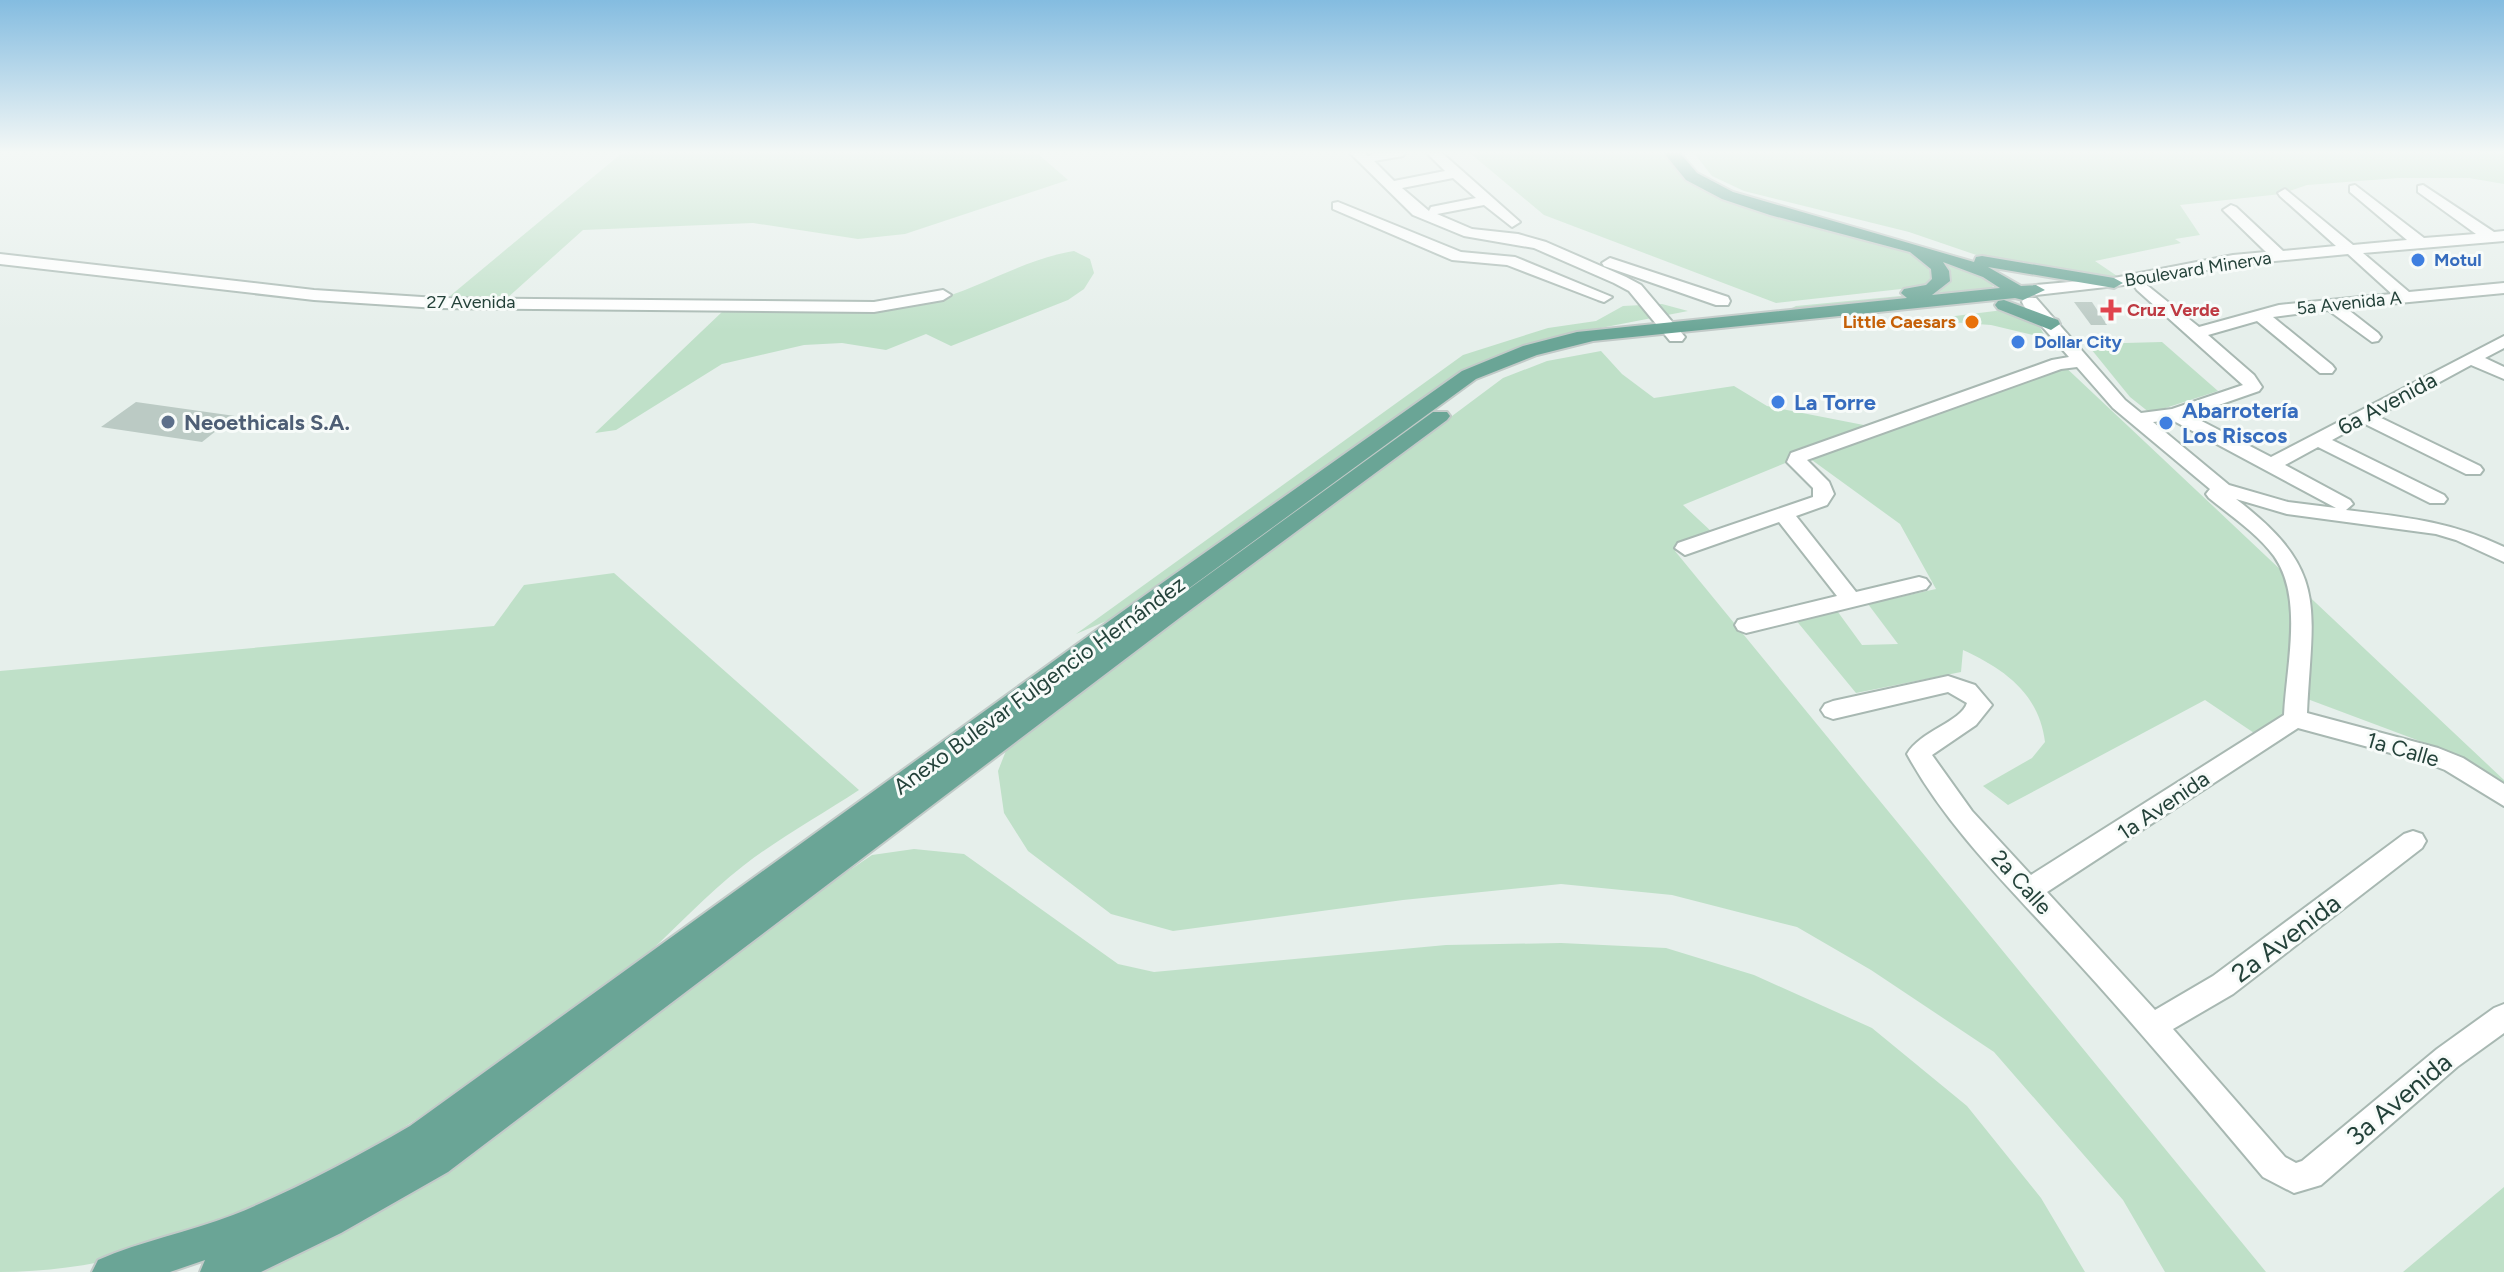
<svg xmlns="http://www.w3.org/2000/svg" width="2504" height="1272" font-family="Figtree,sans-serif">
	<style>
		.green { fill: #bfe0c8 }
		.building { fill: #bbcac4 }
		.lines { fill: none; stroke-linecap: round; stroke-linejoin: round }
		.minor-casing { stroke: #a8b8b2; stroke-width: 4 }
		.major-casing { stroke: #c2cac8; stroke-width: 4 }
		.minor { fill: #fff; fill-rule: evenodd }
		.major { fill: #6aa596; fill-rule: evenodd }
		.shop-dot { fill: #3f7fe0; stroke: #f7fbf9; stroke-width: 3 }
		.health-dot { fill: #e0444e; stroke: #f7fbf9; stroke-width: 3 }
		.food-dot { fill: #e8710a; stroke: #f7fbf9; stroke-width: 3 }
		.service-dot { fill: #5c6f8a; stroke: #f7fbf9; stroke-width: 3 }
		.labels { text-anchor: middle; stroke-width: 6; stroke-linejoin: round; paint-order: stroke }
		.far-shop-label { font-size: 18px; font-weight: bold; fill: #366cbe; stroke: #f7fbf9; text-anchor: start }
		.far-street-label { font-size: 18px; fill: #24423a; stroke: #f7fbf9 }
		.far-health-label { font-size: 18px; font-weight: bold; fill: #be3a42; stroke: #f7fbf9; text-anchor: start }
		.far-food-label { font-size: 18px; font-weight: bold; fill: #c56008; stroke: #f7fbf9; text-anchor: end }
		.shop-label { font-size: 22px; font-weight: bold; fill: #366cbe; stroke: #f7fbf9; text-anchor: start }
		.street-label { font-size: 22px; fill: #24423a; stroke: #f7fbf9 }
		.service-label { font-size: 22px; font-weight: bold; fill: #4e5e75; stroke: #f7fbf9; text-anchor: start }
		.near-street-label { font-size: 26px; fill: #24423a; stroke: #f7fbf9 }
	</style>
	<rect width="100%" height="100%" fill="#e6efeb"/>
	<g class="green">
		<polygon points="622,153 1037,153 1068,180 905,234 858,239 753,223 583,230 506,299 450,296"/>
		<path d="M1470 153H1666C1688 209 1855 234 1912 253L1927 265 1932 277 1929 283 1919 287 1776 303 1544 215Z"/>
		<polygon points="1694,153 2504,153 2504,184 2469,178 2398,178 2307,185 2281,194 2180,205 2200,235 2175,239 2181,243 2095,261 2120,278 2108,278 1988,259 1909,232 1744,191 1712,176"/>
		<polygon points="1913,248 1994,281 1992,289 1784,312 1796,306 1921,294 1943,281"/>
		<path d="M1074 251 1090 259 1094 273 1084 289 1068 300 951 346 926 334 886 350 842 343 804 345 722 364 616 430 595 433 723 311C791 310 864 317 930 301 980 289 1023 259 1074 251Z"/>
		<polygon points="1662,304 1688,311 1544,339 1484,363 1132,610 1076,634 1463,355 1548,328 1596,321 1623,306"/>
		<polygon points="2003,310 2036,320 2046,338 1991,325 1923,320"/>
		<polygon points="2162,342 2218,391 2150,413 2130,397 2087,344"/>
		<path d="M1601 351 1622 374 1654 398 1734 386 1767 406 1879 428 2060 362 2504 780V787L2449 752 2294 694 2288 710 2260 737 2205 700 2008 805 1983 786 2032 758 2045 742C2039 693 2004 669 1963 650L1961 672 1856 693 1795 619 1835 608 1862 645 1898 644 1868 604 1936 589 1900 524 1805 455 1683 505 1713 533 1675 551 2266 1272H2165L2123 1200 1994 1052 1871 970 1797 927 1672 895 1561 884 1403 900 1173 931 1111 914 1028 851 1004 813 998 771 1007 748 1503 378 1547 361Z"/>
		<path d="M614 573 859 790C821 815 779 838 743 866 706 895 675 929 641 960 604 994 558 1020 518 1049 366 1158 194 1272 0 1272V671L494 626 524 585Z"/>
		<polygon points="914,849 964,854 1118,964 1154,972 1446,945 1561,943 1666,948 1754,975 1872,1028 1967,1106 2041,1198 2085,1272 256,1272 872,855"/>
		<polygon points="2504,1187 2504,1272 2403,1272"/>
	</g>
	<g class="building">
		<polygon points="2074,302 2092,302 2107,325 2091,325"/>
		<polygon points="136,402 235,416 202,442 101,427"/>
	</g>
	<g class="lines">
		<g class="minor-casing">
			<g id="minor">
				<path d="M1350 153H1365L1368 156 1375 153H1405L1403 156 1374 161 1394 181 1445 171 1427 153H1442L1520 222 1512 227 1484 205 1437 214 1472 229 1518 234 1546 242 1626 277 1641 285 1685 337 1682 341H1670L1629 291 1614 283 1534 248 1464 236 1413 215ZM1453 178 1476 198 1431 207 1429 211 1402 188Z"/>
				<path d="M2355 185 2424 238 2476 234 2418 192V186L2423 185 2494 232 2504 231V241L2363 253 2409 292 2504 283V293L2346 308 2378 333 2381 337 2378 341 2372 342 2328 310 2273 317 2332 365 2335 369 2332 373H2320L2257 321 2208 335 2254 375 2262 387 2259 391 2190 415 2271 457 2504 336V348L2485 358 2504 367V379L2471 365 2377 416 2480 466 2483 470 2480 474H2466L2363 423 2332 440 2444 495 2447 499 2444 503H2430L2318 447 2285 465 2350 500 2353 504 2346 510C2404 517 2450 521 2504 547V562L2456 540 2436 534 2287 514 2236 499C2330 571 2312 606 2307 713L2438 748 2463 758 2504 784V806L2445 770 2424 762 2298 728 2047 892 2155 1010 2213 976 2404 834 2413 831 2422 834 2426 841 2422 848 2233 994 2173 1029 2285 1157 2296 1163 2302 1161 2437 1049 2494 1008 2504 1004V1033L2457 1067 2321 1185 2294 1193 2263 1177C2199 1101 2135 1025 2068 952 2011 889 1948 829 1907 754 1920 731 1961 722 1967 703L1948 692 1833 719 1825 716 1821 710 1825 704 1833 701 1948 676 1975 685 1992 705 1976 725 1932 755 1972 811 2031 875 2284 715C2286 667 2304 598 2274 556 2257 533 2231 516 2209 498L2206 494 2210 489 2113 408 2077 367 2061 369 1807 460 1829 482 1834 494 1827 505 1796 516 1856 592 1919 577 1926 579 1930 584 1926 589 1746 633 1738 630 1735 625 1738 620 1837 596 1779 522 1685 555 1675 548 1678 543 1813 497V488L1787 462 1791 453 2052 360 2069 357 2024 306 2022 302 2024 298H2036L2125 400 2141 413 2172 409 2243 385 2137 290 2135 287 2141 283 2036 295 2028 290 2036 285 2114 278 2233 255 2266 252 2226 213 2223 210 2231 205 2236 207 2283 251 2336 246 2280 196 2278 193 2285 189 2353 245 2407 240 2350 192V186ZM2348 254 2392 294 2279 305 2199 327 2143 282 2233 265ZM2172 420 2336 508 2288 502 2229 485 2153 422Z"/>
				<polygon points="1338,202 1461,252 1515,257 1612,297 1604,302 1598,300 1507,265 1452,260 1333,209 1333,203"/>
				<polygon points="0,254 314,290 437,298 874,302 943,290 951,295 943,300 874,312 437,308 314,300 0,264"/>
				<polygon points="1610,258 1728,297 1730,301 1728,305 1716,305 1604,266 1602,263"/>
			</g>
		</g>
		<g class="major-casing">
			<g id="major">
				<path d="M1664 153H1680L1697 173 1733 192 1974 262 1976 257 1982 256 2114 278 2123 283 2114 288 1988 267 2021 286 2036 285 2045 290 2023 300 2015 298 1593 341 1537 355 1476 379 1070 675 1433 412H1447L1450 416 1447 420 1182 616 448 1172 341 1233 261 1272H200L205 1260 170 1272H92L98 1260C141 1241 189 1232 233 1215 295 1190 353 1159 410 1126L1148 593 1462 371 1523 346 1577 332 1907 298 1901 293 1904 289 1926 285 1932 279 1931 269 1910 252 1770 215 1722 199 1686 180ZM1943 262 1983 277 2000 288 1932 295 1950 281 1949 271Z"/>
				<polygon points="2004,300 2058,320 2060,324 2051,330 1998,309 1995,305 1998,301"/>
			</g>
		</g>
		<use href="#minor" class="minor"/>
		<use href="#major" class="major"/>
	</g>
	<linearGradient id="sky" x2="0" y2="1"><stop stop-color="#84bce0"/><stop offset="0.46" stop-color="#f4f8f6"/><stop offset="1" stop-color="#f4f8f6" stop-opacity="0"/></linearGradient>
	<rect width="2504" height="331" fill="url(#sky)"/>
	<g class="shop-dot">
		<circle cx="2418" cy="260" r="8"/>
		<circle cx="2018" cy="342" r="8"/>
		<circle cx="1778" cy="402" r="8"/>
		<circle cx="2166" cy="423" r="8"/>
	</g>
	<path class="health-dot" d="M2107 298h8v8h8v8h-8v8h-8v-8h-8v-8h8z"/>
	<circle class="food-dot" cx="1972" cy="322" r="8"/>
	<circle class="service-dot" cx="168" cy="422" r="8"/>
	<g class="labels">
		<g class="far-shop-label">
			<text x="2434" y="266">Motul</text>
			<text x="2034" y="348">Dollar City</text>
		</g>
		<g class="far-street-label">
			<text transform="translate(2198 269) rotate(-9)" y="6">Boulevard Minerva</text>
			<text x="471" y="308">27 Avenida</text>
			<text transform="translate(2349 303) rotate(-6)" y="6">5a Avenida A</text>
		</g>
		<g class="far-health-label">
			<text x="2127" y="316">Cruz Verde</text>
		</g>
		<g class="far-food-label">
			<text x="1956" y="328">Little Caesars</text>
		</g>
		<g class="shop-label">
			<text x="1794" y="410">La Torre</text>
			<text x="2182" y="418">Abarrotería<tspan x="2182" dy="25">Los Riscos</tspan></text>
		</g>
		<g class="street-label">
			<text transform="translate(2387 403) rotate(-28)" y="8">6a Avenida</text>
			<text transform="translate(1039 685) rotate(-36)" y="8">Anexo Bulevar Fulgencio Hernández</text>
			<text transform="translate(2403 749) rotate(16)" y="8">1a Calle</text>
			<text transform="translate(2163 805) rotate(-34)" y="8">1a Avenida</text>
			<text transform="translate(2022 882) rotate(48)" y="8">2a Calle</text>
		</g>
		<g class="service-label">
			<text x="184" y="430">Neoethicals S.A.</text>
		</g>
		<g class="near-street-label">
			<text transform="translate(2286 938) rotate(-37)" y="9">2a Avenida</text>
			<text transform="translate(2399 1099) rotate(-40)" y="9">3a Avenida</text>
		</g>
	</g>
</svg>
